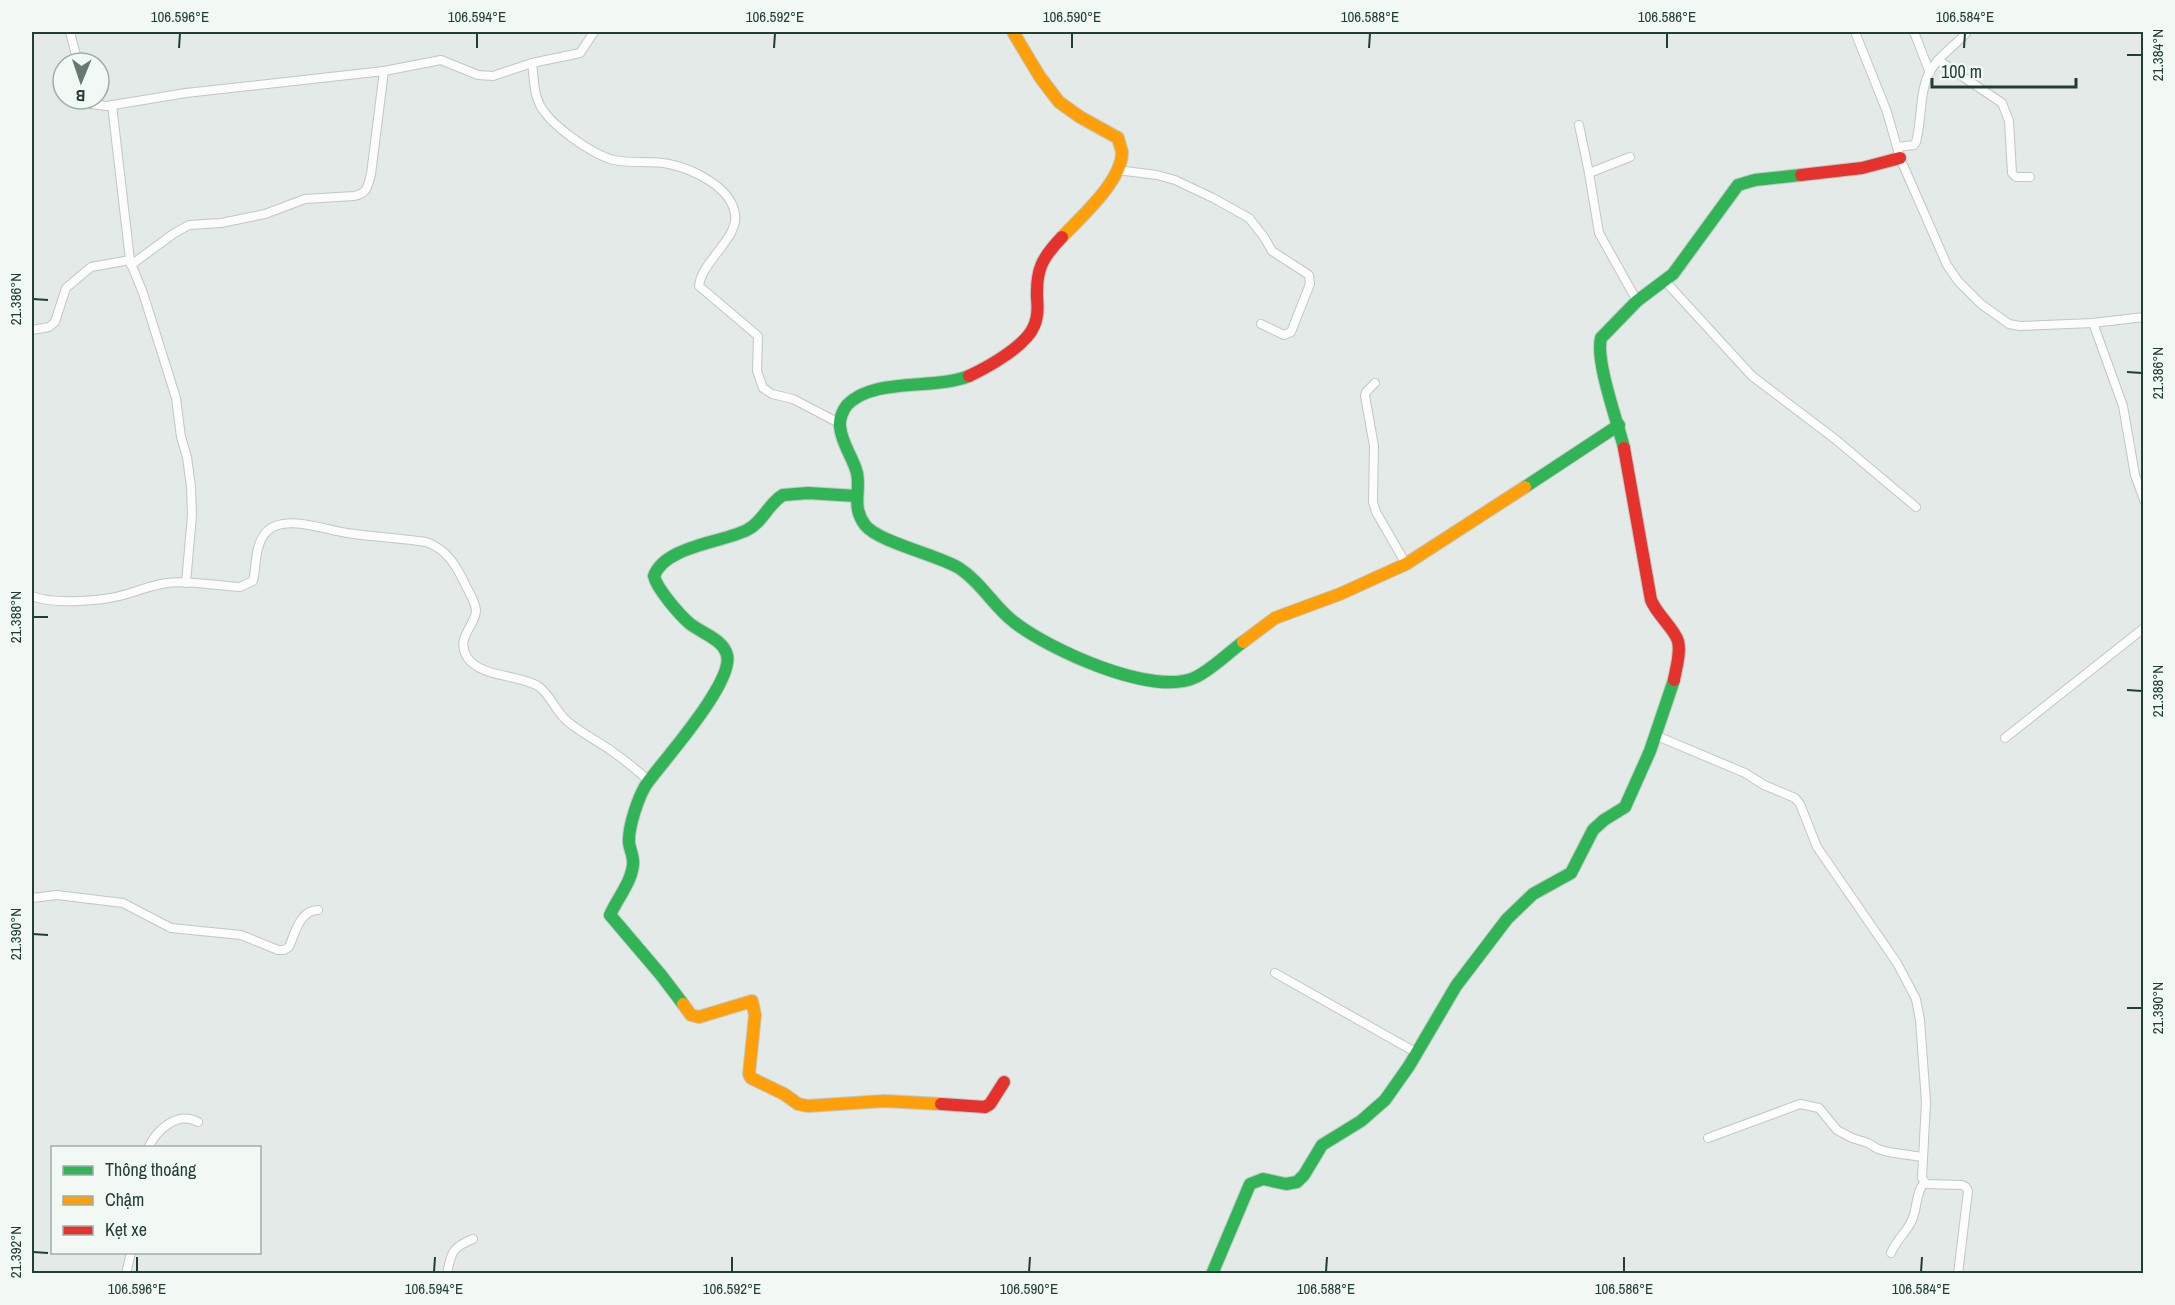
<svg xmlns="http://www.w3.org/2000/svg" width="2175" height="1305" font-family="'Archivo Narrow',sans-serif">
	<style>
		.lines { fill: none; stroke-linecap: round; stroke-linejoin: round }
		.street-casing { stroke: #c1c7c4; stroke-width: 10 }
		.fast-casing { stroke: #bfc8c4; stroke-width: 14 }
		.slow-casing { stroke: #bfc8c4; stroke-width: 14 }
		.jam-casing { stroke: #bfc8c4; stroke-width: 14 }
		.street { stroke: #fbfcfb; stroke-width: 8 }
		.fast { stroke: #30b455; stroke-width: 12 }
		.slow { stroke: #ff9f0a; stroke-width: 12 }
		.jam { stroke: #e5322d; stroke-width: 12 }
		.ticks { fill: none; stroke: #213e36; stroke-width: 2 }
		.neatline { fill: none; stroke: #213e36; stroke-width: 2 }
		.ticks-label { font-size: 15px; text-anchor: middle; fill: #213e36 }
	</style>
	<rect width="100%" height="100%" fill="#e4eae7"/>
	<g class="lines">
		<g class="street-casing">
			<g id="street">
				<polyline points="70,32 78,63"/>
				<polyline points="1855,32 1887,112 1900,158 1947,265 1958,281 1981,304 2009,324 2020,326 2093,323 2144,317"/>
				<polyline points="1914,32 1930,73"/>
				<polyline points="1938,60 2002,103 2009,121 2012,173 2016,177 2030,177"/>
				<path d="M532 63C534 76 533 91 539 103 548 124 593 155 614 160 632 164 651 160 669 164 693 169 731 187 735 214 739 238 701 262 699 286L758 336 757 371 763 388 772 394 793 399 839 423"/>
				<polyline points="86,99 91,104 107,106 186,93 384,71 441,60 478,75 493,76 532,63 580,53 594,32"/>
				<polyline points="1579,125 1589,173"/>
				<path d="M1898 147 1914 145 1916 142C1922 121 1919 94 1929 73 1938 56 1955 46 1967 32"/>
				<polyline points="1630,157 1589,173 1599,233 1637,301"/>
				<polyline points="1117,170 1157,175 1175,180 1213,198 1249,218 1264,237 1272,251 1309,275 1310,284 1291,332 1284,335 1261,324"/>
				<polyline points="130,261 143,293 176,398 181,437 187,457 191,487 192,515 186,583"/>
				<path d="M131 265 173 234 189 225 221 223 265 214 305 199 354 196C367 194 368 186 371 174L384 71"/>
				<polyline points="1665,281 1752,376 1835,439 1916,507"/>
				<polyline points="2093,323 2123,406 2135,475 2144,500"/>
				<polyline points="32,330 49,327 55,322 66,288 91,267 130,260 112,105"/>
				<polyline points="1375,383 1366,392 1365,396 1374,446 1373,502 1376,512 1406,564"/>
				<path d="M32 596C53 605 105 601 127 594 141 590 152 585 167 583 188 580 218 586 240 587L253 581C257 564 254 547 266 532 283 513 325 530 347 533 373 537 400 538 426 542 448 549 458 569 467 588 471 595 475 602 476 610 476 626 455 637 467 657 481 678 518 674 538 686 550 694 556 712 567 721 581 733 598 741 613 752 626 761 637 770 649 781"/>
				<polyline points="1657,736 1745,773 1764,785 1795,798 1800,804 1817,847 1897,963 1916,999 1920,1020 1926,1102 1922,1178 1926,1184 1962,1185 1966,1187 1968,1191 1958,1274"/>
				<polyline points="2005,738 2144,628"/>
				<path d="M32 898 57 895 123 903 171 928 241 935 278 950H284L289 947C295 933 300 910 318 910"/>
				<polyline points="1275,973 1417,1053"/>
				<polyline points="1708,1138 1800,1104 1819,1108 1837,1130 1852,1138 1868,1143 1878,1149 1888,1152 1922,1157"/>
				<path d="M148 1148C157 1129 178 1111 198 1122"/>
				<path d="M1891 1253C1896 1240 1907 1232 1912 1220 1918 1207 1915 1194 1924 1183"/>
				<polyline points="126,1274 131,1252"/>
				<path d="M447 1274C451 1253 452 1247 473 1239"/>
			</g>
		</g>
		<g class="fast-casing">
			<g id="fast">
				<path d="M969 376C935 390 873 377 847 405 843 410 839 419 840 426 841 443 853 457 857 473 861 492 851 506 865 525 878 542 938 555 959 568 981 582 994 607 1014 622 1048 649 1154 698 1196 677 1212 669 1228 653 1243 642"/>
				<path d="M1624 448C1618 423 1595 361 1601 338L1637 301 1673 274 1738 185 1755 180 1801 175"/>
				<polyline points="1525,487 1619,425"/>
				<path d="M683 1004 661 975 610 915C617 899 631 883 633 865 634 857 630 850 629 843 628 827 639 794 648 782 665 759 734 682 727 655 723 639 701 633 689 623 679 614 657 589 654 576 665 546 721 543 747 530 763 522 768 504 783 495L808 493 856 496"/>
				<polyline points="1212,1274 1250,1184 1263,1179 1286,1184 1297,1182 1304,1175 1322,1145 1361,1121 1385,1100 1409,1066 1456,986 1507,919 1533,894 1571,873 1593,830 1604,820 1625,807 1650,751 1674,680"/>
			</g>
		</g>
		<g class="slow-casing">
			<g id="slow">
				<path d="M1013 32 1040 77 1059 102 1080 117 1118 138C1119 142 1121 148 1122 152 1122 181 1081 217 1062 237"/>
				<polyline points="1243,642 1275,618 1340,594 1406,564 1525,487"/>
				<polyline points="683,1004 691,1015 699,1017 752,1001 755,1015 749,1074 751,1078 784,1094 798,1104 808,1106 884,1101 941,1104"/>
			</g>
		</g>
		<g class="jam-casing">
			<g id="jam">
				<polyline points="1801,175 1862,168 1900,158"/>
				<path d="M969 376C988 367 1026 346 1034 326 1038 317 1038 307 1037 298 1036 269 1042 258 1062 237"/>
				<path d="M1624 448 1651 600C1657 615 1674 628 1678 641 1681 653 1676 668 1674 680"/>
				<polyline points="941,1104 985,1107 990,1104 1004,1082"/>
			</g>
		</g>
		<use href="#street" class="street"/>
		<use href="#fast" class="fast"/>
		<use href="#slow" class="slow"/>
		<use href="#jam" class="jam"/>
	</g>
	<path class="ticks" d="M179 48 180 33M477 48V33M774 48 775 33M1072 48V33M1369 48 1370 33M1667 48V33M1964 48 1965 33M2127 55H2142M33 299 48 300M2127 372 2142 373M33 617H48M2127 690 2142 691M33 934 48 935M2127 1008H2142M33 1252 48 1253M137 1272V1257M434 1272 435 1257M732 1272V1257M1029 1272 1030 1257M1326 1272 1327 1257M1624 1272V1257M1921 1272 1922 1257"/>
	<rect width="2175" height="1305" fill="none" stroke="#f2f9f5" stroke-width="66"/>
	<rect x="51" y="1146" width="210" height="108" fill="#f2f9f5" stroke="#9eaea9" stroke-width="1.5"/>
	<rect x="63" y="1166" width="30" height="9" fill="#30b455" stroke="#9eaea9" stroke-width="1.5"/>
	<text x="105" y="1176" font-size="18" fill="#213e36">Thông thoáng</text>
	<rect x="63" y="1196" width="30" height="9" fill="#ff9f0a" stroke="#9eaea9" stroke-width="1.5"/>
	<text x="105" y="1206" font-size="18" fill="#213e36">Chậm</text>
	<rect x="63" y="1226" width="30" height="9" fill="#e5322d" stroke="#9eaea9" stroke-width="1.5"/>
	<text x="105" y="1236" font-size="18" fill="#213e36">Kẹt xe</text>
	<g transform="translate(81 81) rotate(182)"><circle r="28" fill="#f2f9f5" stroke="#9eaea9" stroke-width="1.5"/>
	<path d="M0-4.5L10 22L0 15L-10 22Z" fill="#657a74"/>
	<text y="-9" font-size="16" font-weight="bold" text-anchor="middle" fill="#213e36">B</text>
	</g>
	<path d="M1932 78v9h144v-9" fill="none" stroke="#213e36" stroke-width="3"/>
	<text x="1941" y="78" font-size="18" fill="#213e36" stroke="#f2f9f5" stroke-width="4.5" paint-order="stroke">100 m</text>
	<rect x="33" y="33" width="2109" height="1239" class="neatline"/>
	<g class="ticks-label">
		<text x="180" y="22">106.596°E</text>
		<text x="477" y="22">106.594°E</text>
		<text x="775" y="22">106.592°E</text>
		<text x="1072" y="22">106.590°E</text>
		<text x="1370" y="22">106.588°E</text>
		<text x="1667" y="22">106.586°E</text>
		<text x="1965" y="22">106.584°E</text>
		<text transform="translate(2158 55) rotate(-90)" y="5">21.384°N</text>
		<text transform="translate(16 299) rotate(-90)" y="5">21.386°N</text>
		<text transform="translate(2158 373) rotate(-90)" y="5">21.386°N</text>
		<text transform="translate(16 617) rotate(-90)" y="5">21.388°N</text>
		<text transform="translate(2158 691) rotate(-90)" y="5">21.388°N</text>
		<text transform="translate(16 934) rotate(-90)" y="5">21.390°N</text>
		<text transform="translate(2158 1008) rotate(-90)" y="5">21.390°N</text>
		<text transform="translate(16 1252) rotate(-90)" y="5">21.392°N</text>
		<text x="137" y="1294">106.596°E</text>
		<text x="434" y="1294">106.594°E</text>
		<text x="732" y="1294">106.592°E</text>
		<text x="1029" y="1294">106.590°E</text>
		<text x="1326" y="1294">106.588°E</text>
		<text x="1624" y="1294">106.586°E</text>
		<text x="1921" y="1294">106.584°E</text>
	</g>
</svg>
